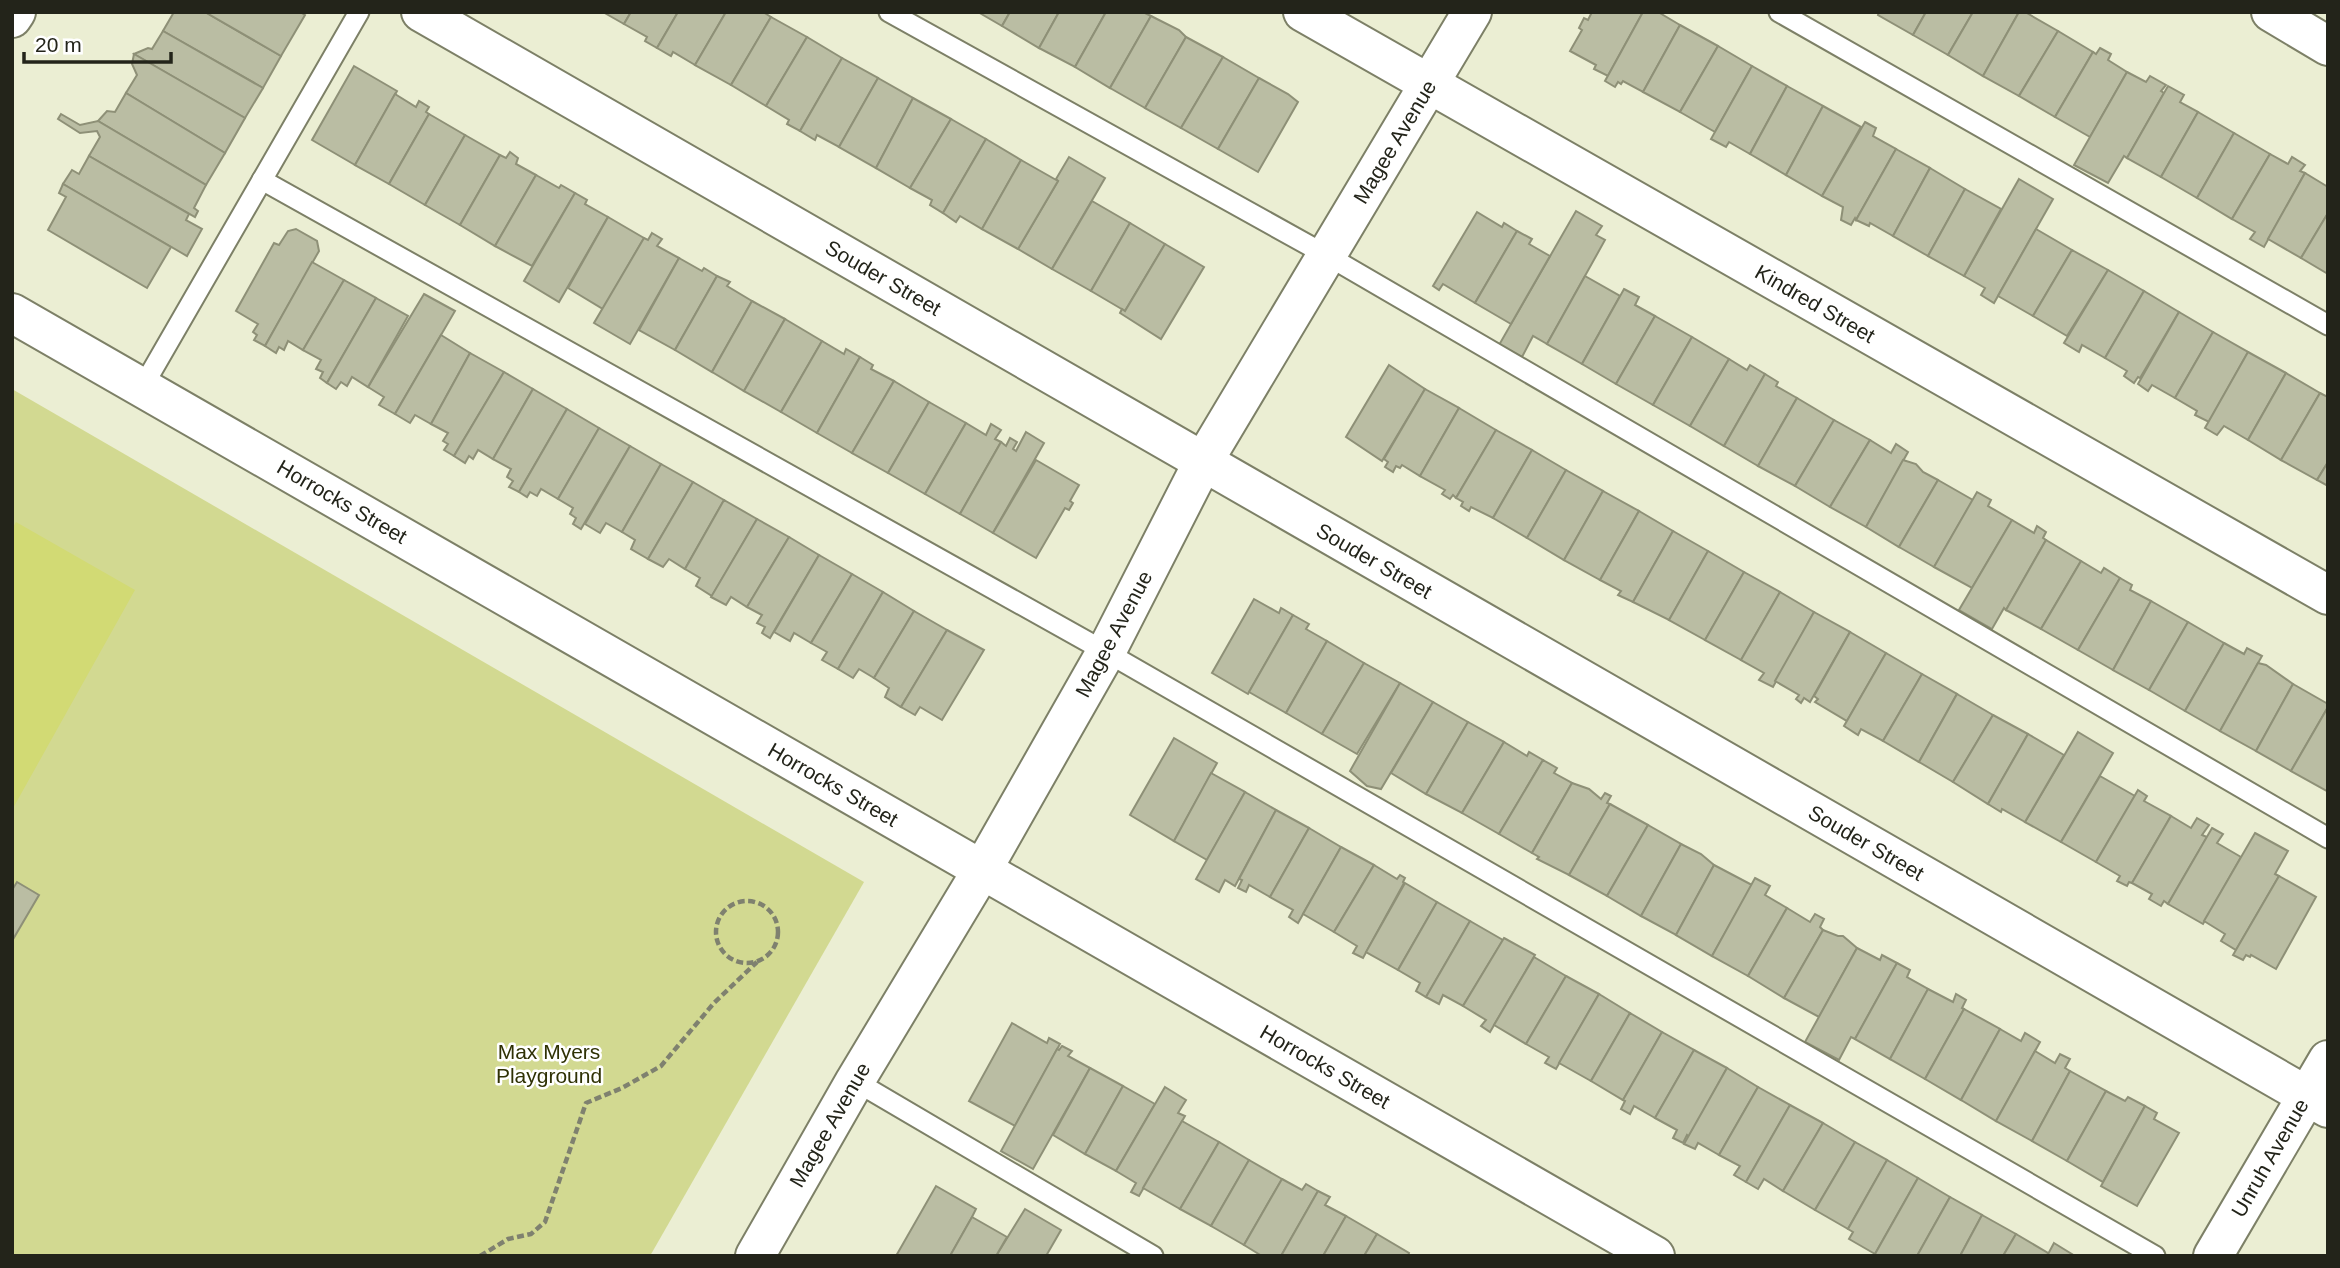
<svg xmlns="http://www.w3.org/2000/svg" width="2340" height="1268" font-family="Arial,sans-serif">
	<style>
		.green { fill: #d2d991 }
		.water { fill: #d2da74 }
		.building { fill: #babda3; stroke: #8e9077; stroke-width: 2 }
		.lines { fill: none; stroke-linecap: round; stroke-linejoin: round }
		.lane-casing { stroke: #7d8067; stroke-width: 23 }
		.street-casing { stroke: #7d8067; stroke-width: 42 }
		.secondary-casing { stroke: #7d8067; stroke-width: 42 }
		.path { stroke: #7f816f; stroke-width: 4.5; stroke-dasharray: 7 3.5; stroke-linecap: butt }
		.lane { stroke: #fff; stroke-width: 19 }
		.street { stroke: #fff; stroke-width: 38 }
		.secondary { stroke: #fff; stroke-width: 38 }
		.labels { text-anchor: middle; stroke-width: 5; stroke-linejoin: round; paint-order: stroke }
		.street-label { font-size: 21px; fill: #23241a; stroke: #fff }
		.park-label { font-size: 21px; fill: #2f3104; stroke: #fff }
	</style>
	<rect width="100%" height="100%" fill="#ebeed3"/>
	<polygon class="green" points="12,389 864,882 650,1256 12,1256"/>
	<polygon class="water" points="16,522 135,590 12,810 12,529"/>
	<g class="building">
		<polygon points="174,12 205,12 281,56 263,88 163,31"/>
		<polygon points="205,12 300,12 305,15 281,56"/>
		<polygon points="603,12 631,12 624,24"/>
		<polygon points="631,12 678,12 657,48 645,41 647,37 624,24"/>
		<polygon points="678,12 726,12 695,65 673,52 671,56 657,48"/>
		<polygon points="726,12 763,12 771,17 731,85 695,65"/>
		<polygon points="978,12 1010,12 1002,26"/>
		<polygon points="1010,12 1059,12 1039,48 1002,26"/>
		<polygon points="1059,12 1106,12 1075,67 1039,48"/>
		<polygon points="1106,12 1143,12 1151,16 1110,88 1075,67"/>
		<polygon points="1592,12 1643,12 1608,76 1594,69 1596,65 1570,51 1582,30 1579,28 1584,18 1588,20"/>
		<polygon points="1643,12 1658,12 1680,25 1643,92 1623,81 1621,84 1618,82 1615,87 1605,81"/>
		<polygon points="1879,12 1926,12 1913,35 1878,15"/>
		<polygon points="1926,12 1973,12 1948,55 1913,35"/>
		<polygon points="1973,12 2019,12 1983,76 1948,55"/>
		<polygon points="2019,12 2025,12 2058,31 2019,96 1983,76"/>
		<polygon points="1151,16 1179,30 1186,37 1145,108 1110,88"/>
		<polygon points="771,17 807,37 766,106 731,85"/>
		<polygon points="1680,25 1718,46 1680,112 1643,92"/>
		<polygon points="163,31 263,88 245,118 134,54 148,48 152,49"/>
		<polygon points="2058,31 2093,52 2055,117 2019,96"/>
		<polygon points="807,37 842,58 800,131 787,124 789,120 766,106"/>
		<polygon points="1186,37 1223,57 1181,128 1145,108"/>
		<polygon points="1718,46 1752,66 1715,132 1680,112"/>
		<polygon points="2100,48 2111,54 2108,60 2127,72 2090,137 2055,117 2093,52 2096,54"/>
		<polygon points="134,54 245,118 225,153 126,93 137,75 132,64"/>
		<polygon points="1223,57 1259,78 1218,149 1181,128"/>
		<polygon points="842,58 878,78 839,147 817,135 815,140 800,131"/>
		<polygon points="354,66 397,91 355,165 312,140"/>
		<polygon points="1752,66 1787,86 1750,154 1729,142 1726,147 1711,139"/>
		<polygon points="2127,72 2146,82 2150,76 2166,85 2161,91 2164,93 2127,158 2124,156 2108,183 2074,165"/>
		<polygon points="878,78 913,98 876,168 839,147"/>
		<polygon points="1259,78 1288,94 1298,102 1258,172 1218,149"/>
		<polygon points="1787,86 1823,106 1786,175 1750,154"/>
		<polygon points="2168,86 2184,95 2180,102 2198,112 2161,177 2127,158"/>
		<polygon points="126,93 225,153 206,185 98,121 107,111 115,112"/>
		<polygon points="395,94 416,107 419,101 429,107 426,112 429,114 389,184 355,165"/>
		<polygon points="913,98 951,119 910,188 876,168"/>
		<polygon points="1823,106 1861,127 1822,196 1786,175"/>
		<polygon points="2198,112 2234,133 2197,198 2161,177"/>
		<polygon points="61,114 80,125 98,121 206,185 194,208 198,211 195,217 89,156 100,137 97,131 80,133 58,119"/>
		<polygon points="429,114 465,135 425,205 389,184"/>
		<polygon points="951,119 986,139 943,213 930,205 932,200 910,188"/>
		<polygon points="1865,122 1876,128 1873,136 1896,149 1856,220 1855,218 1851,225 1841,220 1843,207 1822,196"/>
		<polygon points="2234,133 2270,154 2232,219 2197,198"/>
		<polygon points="465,135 500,155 460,225 425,205"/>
		<polygon points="986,139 1021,160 982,229 960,216 956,222 943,213"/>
		<polygon points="1896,149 1930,168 1893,236 1870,223 1869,226 1856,220"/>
		<polygon points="510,152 518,158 516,164 536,175 495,246 460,225 500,155 506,158"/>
		<polygon points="2270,154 2288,164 2292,157 2305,165 2300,171 2305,173 2264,247 2250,239 2255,232 2232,219"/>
		<polygon points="89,156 189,214 186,220 202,229 187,256 63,184 72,170 79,174"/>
		<polygon points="1069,157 1105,178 1052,269 1018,249 1058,181 1056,179"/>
		<polygon points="1021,160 1058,181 1018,249 982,229"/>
		<polygon points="1930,168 1965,189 1928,256 1893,236"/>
		<polygon points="2305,173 2328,187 2328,213 2301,258 2268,239"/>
		<polygon points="536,175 559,188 561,185 575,193 532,266 495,246"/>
		<polygon points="2019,179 2053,199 1994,303 1981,295 1985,288 1964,276"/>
		<polygon points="63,184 171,247 147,288 48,230 66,197 59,193"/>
		<polygon points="1965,189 2001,209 1964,276 1928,256"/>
		<polygon points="575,193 587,200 585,204 608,217 559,302 524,281"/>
		<polygon points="1092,201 1130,223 1091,291 1052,269"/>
		<polygon points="1576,211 1602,226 1596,235 1605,240 1547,344 1533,336 1522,357 1499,345"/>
		<polygon points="1477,212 1502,227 1504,223 1517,231 1475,303 1443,284 1439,290 1433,286"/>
		<polygon points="2328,213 2328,274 2301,258"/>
		<polygon points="608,217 644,238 603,309 568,288"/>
		<polygon points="1130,223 1165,244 1125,311 1091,291"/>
		<polygon points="296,229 317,241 319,251 265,346 254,340 257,335 253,332 258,324 236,311 274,243 279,245 288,231"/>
		<polygon points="2036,229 2072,250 2033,316 1998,296"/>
		<polygon points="1517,231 1532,239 1529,244 1550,256 1511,324 1475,303"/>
		<polygon points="652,233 662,239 657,246 679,258 630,344 594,323 644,238 648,240"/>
		<polygon points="1165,244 1204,267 1161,339 1120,313 1122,309 1125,311"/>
		<polygon points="2072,250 2108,270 2067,336 2033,316"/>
		<polygon points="679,258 702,271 704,268 717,276 675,350 639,330"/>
		<polygon points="312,262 344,280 303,350 288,341 284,350 279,347 276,353 265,346"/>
		<polygon points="2108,270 2144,291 2105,358 2082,345 2079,352 2064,343"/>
		<polygon points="717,276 730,282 727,286 752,301 712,372 675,350"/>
		<polygon points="1585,276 1620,296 1582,364 1547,344"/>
		<polygon points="344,280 376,298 327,383 320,378 323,372 316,369 321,360 303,350"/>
		<polygon points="1624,289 1639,297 1635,305 1655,316 1616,384 1582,364"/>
		<polygon points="2144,291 2179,312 2140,378 2138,377 2134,383 2124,376 2127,371 2105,358"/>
		<polygon points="424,294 455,311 395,414 379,405 384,397 368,387"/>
		<polygon points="376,298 408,316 368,387 352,377 347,386 341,382 336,389 327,383"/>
		<polygon points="752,301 785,319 744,391 712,372"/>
		<polygon points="2179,312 2213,332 2175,398 2152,385 2148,391 2138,384"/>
		<polygon points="1655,316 1692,337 1653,405 1616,384"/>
		<polygon points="785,319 822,341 781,412 744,391"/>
		<polygon points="2213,332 2248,352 2209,422 2195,415 2197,411 2175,398"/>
		<polygon points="441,335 470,353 431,424 415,415 410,423 395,414"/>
		<polygon points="1692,337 1729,359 1690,426 1653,405"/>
		<polygon points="822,341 844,354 846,349 860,357 817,433 781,412"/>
		<polygon points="2248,352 2286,373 2248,440 2224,426 2217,435 2205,428"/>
		<polygon points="470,353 504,372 454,456 444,450 448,444 443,441 448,433 431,424"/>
		<polygon points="860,357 873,365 871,369 894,381 852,453 817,433"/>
		<polygon points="1729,359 1747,370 1750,365 1765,374 1724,446 1690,426"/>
		<polygon points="1389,365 1425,389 1382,461 1346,437"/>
		<polygon points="504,372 533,389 493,459 478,450 473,459 469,456 465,463 454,456"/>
		<polygon points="2286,373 2320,393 2281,460 2248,440"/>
		<polygon points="1765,374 1778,382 1776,386 1797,398 1758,466 1724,446"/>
		<polygon points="894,381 929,402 888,473 852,453"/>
		<polygon points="533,389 567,409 519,492 509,487 513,481 507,477 511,469 493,459"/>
		<polygon points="1425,389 1459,408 1420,476 1402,465 1400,468 1396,466 1393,472 1385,467 1388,462 1384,459"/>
		<polygon points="2320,393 2328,397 2328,462 2317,480 2281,460"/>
		<polygon points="1797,398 1834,420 1795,486 1758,466"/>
		<polygon points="929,402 966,423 925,494 888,473"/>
		<polygon points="1459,408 1496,430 1456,498 1453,495 1450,499 1442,494 1445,490 1420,476"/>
		<polygon points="567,409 599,428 558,499 541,489 537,496 530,492 527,497 519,492"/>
		<polygon points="1834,420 1870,440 1830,507 1795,486"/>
		<polygon points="966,423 986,435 991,424 1001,430 995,439 1001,442 960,514 925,494"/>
		<polygon points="599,428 630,446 581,529 573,524 576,518 570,514 573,508 558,499"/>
		<polygon points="1496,430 1532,450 1493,518 1471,507 1469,511 1461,506 1463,502 1456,498"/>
		<polygon points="1026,432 1044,443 993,533 960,514 1001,442 1006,446 1010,438 1017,442 1013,449 1016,451"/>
		<polygon points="1870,440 1891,453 1896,444 1908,452 1866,527 1830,507"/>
		<polygon points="630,446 661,464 622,532 606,523 600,533 585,524"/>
		<polygon points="1532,450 1566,470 1527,538 1493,518"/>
		<polygon points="1036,460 1079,485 1070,501 1073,503 1069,510 1065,508 1036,558 993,533"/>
		<polygon points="1903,460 1916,464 1923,472 1938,480 1899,547 1866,527"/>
		<polygon points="2328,462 2328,486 2317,480"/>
		<polygon points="661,464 693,482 648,559 631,549 635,540 622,532"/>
		<polygon points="1566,470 1603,491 1564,560 1527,538"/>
		<polygon points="1938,480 1973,500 1934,567 1899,547"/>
		<polygon points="693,482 724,500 685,569 669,559 663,567 648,559"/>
		<polygon points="1603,491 1639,511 1600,580 1564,560"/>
		<polygon points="1977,492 1991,500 1988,506 2012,520 1972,588 1934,567"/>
		<polygon points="724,500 757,519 712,596 696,586 700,578 685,569"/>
		<polygon points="1639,511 1673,531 1633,602 1618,595 1621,591 1600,580"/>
		<polygon points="757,519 789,537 747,607 731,597 726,605 711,597"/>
		<polygon points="2012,520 2034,533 2037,526 2046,532 2043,538 2046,540 2006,610 2004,608 1992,629 1959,610"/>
		<polygon points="1673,531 1708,551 1669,620 1633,602"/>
		<polygon points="789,537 819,555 770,638 762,633 765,627 757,623 762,615 747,607"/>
		<polygon points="2046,540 2081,561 2041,629 2006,610"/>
		<polygon points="1708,551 1744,572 1705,640 1669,620"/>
		<polygon points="819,555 852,574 811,643 794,633 790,641 774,632"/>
		<polygon points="2081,561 2101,573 2104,568 2120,578 2078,650 2041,629"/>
		<polygon points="1744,572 1780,592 1741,660 1705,640"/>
		<polygon points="852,574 883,592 838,669 822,660 827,652 811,643"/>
		<polygon points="2120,578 2132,585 2130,590 2151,601 2113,670 2078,650"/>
		<polygon points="883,592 914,611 874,678 859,669 853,678 838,669"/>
		<polygon points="1780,592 1814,612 1773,687 1759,680 1764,673 1741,660"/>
		<polygon points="1254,599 1279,613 1281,608 1293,615 1248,694 1212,673"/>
		<polygon points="2151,601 2188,622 2149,690 2113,670"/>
		<polygon points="914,611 947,630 901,707 885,697 889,688 874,678"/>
		<polygon points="1814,612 1850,632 1810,702 1804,698 1801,703 1796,699 1799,695 1775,681"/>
		<polygon points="1293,615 1309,624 1306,629 1327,641 1286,713 1249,692"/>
		<polygon points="2188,622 2224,643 2185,711 2149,690"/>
		<polygon points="947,630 984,650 942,720 920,707 915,715 901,707"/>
		<polygon points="1850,632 1886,653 1847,721 1815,702 1818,699 1814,696"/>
		<polygon points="1327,641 1364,663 1322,734 1286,713"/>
		<polygon points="2224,643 2244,654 2247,648 2262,656 2220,731 2185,711"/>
		<polygon points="1886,653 1922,674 1883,741 1861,729 1858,735 1844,726"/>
		<polygon points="1364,663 1400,683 1357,754 1322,734"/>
		<polygon points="2258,663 2266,665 2293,684 2256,751 2220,731"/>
		<polygon points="1922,674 1957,694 1919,762 1883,741"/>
		<polygon points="1400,683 1433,702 1381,789 1367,786 1350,771"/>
		<polygon points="2293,684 2328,704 2328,707 2291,771 2256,751"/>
		<polygon points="1957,694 1993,715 1953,782 1919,762"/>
		<polygon points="1433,702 1468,722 1426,794 1391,773"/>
		<polygon points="2328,707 2328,789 2327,791 2291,771"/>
		<polygon points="1993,715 2028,734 1988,804 1953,782"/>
		<polygon points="1468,722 1504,742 1462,813 1426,794"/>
		<polygon points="2078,732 2113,753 2061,842 2025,822"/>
		<polygon points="2028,734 2064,755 2025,822 2002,809 2001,812 1988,804"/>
		<polygon points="1174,738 1217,763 1174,841 1130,815"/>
		<polygon points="1504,742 1527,756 1529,752 1543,760 1499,834 1462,813"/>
		<polygon points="1543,760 1557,768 1554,773 1572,783 1532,853 1499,834"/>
		<polygon points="1211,773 1245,792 1207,860 1174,841"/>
		<polygon points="2100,776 2135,796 2096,862 2061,842"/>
		<polygon points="1572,783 1589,789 1601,799 1605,793 1611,796 1607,803 1610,804 1569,875 1537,859 1539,857 1532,853"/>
		<polygon points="2138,790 2147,796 2144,801 2171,816 2132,883 2129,882 2127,886 2117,881 2120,876 2096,862"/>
		<polygon points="1245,792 1276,810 1235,886 1225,880 1219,892 1196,879"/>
		<polygon points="1610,804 1648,825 1607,896 1569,875"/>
		<polygon points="1276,810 1309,828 1270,897 1249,885 1246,892 1238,888 1242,880 1239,879"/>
		<polygon points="2171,816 2191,828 2197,818 2209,825 2202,835 2207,837 2168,904 2164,901 2161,906 2149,899 2152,894 2132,883"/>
		<polygon points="1648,825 1681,844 1641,916 1607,896"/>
		<polygon points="1309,828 1341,847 1298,923 1289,917 1293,910 1270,897"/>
		<polygon points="2212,828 2223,834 2217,843 2241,857 2203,924 2168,904"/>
		<polygon points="2255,833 2288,851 2275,874 2279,876 2236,950 2221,941 2225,934 2204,921"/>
		<polygon points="1681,844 1701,854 1714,865 1676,935 1641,916"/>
		<polygon points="1341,847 1374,865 1334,932 1303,914"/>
		<polygon points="1374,865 1397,879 1400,875 1405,878 1403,882 1404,883 1363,958 1353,953 1357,946 1334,932"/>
		<polygon points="1714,865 1752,885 1712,956 1676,935"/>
		<polygon points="2279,876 2316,897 2276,969 2251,955 2250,957 2246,955 2243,960 2233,955"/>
		<polygon points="1755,878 1770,886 1765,895 1787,908 1748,976 1712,956"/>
		<polygon points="17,882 39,895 12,941 12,890"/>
		<polygon points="1405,883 1437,902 1398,970 1366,952"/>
		<polygon points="1437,902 1470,921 1426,997 1416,991 1420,983 1398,970"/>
		<polygon points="1787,908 1810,922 1815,914 1824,919 1820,927 1823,930 1784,998 1748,976"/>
		<polygon points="1470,921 1503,940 1463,1006 1443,995 1439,1004 1426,997"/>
		<polygon points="1823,930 1838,936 1843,936 1857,948 1819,1017 1784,998"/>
		<polygon points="1504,938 1535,955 1490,1032 1481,1026 1486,1020 1463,1006"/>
		<polygon points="1857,948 1880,960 1882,955 1897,963 1855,1039 1851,1037 1839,1060 1805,1042"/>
		<polygon points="1534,957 1566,976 1526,1044 1494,1025"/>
		<polygon points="1897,963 1910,970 1907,977 1928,989 1890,1059 1855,1039"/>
		<polygon points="1566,976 1599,994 1556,1069 1545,1063 1549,1057 1526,1044"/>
		<polygon points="1928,989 1953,1002 1956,994 1966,1000 1962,1008 1964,1009 1925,1079 1890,1059"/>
		<polygon points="1599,994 1630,1013 1591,1081 1559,1063"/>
		<polygon points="1964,1009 2000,1029 1961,1100 1925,1079"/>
		<polygon points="1630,1013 1662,1032 1623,1100 1591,1081"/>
		<polygon points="1012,1023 1047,1043 1049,1038 1060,1044 1015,1126 969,1101"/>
		<polygon points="2000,1029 2021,1041 2025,1033 2040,1042 1996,1121 1961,1100"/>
		<polygon points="1662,1032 1694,1050 1655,1118 1634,1106 1630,1114 1621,1109 1625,1101 1623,1100"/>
		<polygon points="1062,1046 1072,1051 1068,1056 1090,1068 1033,1169 1001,1151 1057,1049 1059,1050"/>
		<polygon points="1694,1050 1727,1068 1689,1137 1687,1135 1683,1143 1673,1138 1677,1130 1655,1118"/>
		<polygon points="2035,1051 2055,1063 2060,1054 2070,1059 2065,1068 2070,1071 2032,1141 1996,1121"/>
		<polygon points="1090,1068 1123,1086 1085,1154 1053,1135"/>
		<polygon points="1727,1068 1758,1087 1719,1155 1698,1143 1695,1149 1684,1144"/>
		<polygon points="2070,1071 2106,1091 2067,1161 2032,1141"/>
		<polygon points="1123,1086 1155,1104 1116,1171 1085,1154"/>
		<polygon points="1165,1087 1186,1100 1178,1113 1185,1116 1139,1196 1131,1192 1136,1183 1116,1171"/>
		<polygon points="1758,1087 1790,1105 1746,1182 1734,1175 1740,1166 1719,1155"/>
		<polygon points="2106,1091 2125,1101 2128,1097 2145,1106 2103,1182 2067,1161"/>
		<polygon points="1790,1105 1823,1123 1783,1191 1764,1179 1758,1189 1746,1182"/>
		<polygon points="2145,1106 2157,1113 2154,1119 2179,1133 2137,1206 2101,1186"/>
		<polygon points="1182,1121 1219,1142 1180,1209 1143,1188"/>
		<polygon points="1823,1123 1855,1142 1815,1210 1783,1191"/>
		<polygon points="1219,1142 1249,1160 1211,1226 1180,1209"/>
		<polygon points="1855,1142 1887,1160 1848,1229 1815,1210"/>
		<polygon points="1249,1160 1282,1179 1244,1245 1211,1226"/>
		<polygon points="1887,1160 1918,1178 1875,1254 1849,1239 1853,1232 1848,1229"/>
		<polygon points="1918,1178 1950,1197 1917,1256 1878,1256 1875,1254"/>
		<polygon points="1282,1179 1302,1190 1306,1184 1318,1191 1281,1256 1262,1256 1244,1245"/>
		<polygon points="936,1186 976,1209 972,1217 950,1256 896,1256"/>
		<polygon points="1318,1191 1330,1197 1325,1205 1346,1216 1323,1256 1281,1256"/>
		<polygon points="1950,1197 1982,1215 1960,1256 1917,1256"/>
		<polygon points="1025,1209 1061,1230 1046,1256 996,1256"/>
		<polygon points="1982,1215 2016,1234 2003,1256 1960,1256"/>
		<polygon points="1346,1216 1377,1234 1364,1256 1323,1256"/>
		<polygon points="972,1217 1007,1237 996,1256 950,1256"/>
		<polygon points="1377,1234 1409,1253 1408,1256 1364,1256"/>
		<polygon points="2016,1234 2048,1253 2047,1256 2003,1256"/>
		<polygon points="2054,1243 2075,1256 2047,1256"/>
	</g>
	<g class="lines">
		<g class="lane-casing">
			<g id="lane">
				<polyline points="889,12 1328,256 2328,838"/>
				<polyline points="1779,12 2328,325"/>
				<polyline points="262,180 1106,652 2155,1256"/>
				<polyline points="142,388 359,12"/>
				<polyline points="855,1081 1153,1256"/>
			</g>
		</g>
		<g class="street-casing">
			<g id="street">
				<polyline points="421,12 2328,1108"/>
				<polyline points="1303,12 2328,595"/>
				<polyline points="12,18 16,12"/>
				<polyline points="12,313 1655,1256"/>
				<polyline points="755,1256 855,1081 982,870 1106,652 1203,462 1472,12"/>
				<polyline points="2213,1256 2328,1060"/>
			</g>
		</g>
		<g class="secondary-casing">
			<polyline id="secondary" points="2271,12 2328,46"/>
		</g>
		<g class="path">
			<circle cx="747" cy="932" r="31"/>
			<polyline points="480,1256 508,1239 531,1234 545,1222 586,1103 622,1088 661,1066 714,1003 757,962"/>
		</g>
		<use href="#lane" class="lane"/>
		<use href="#street" class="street"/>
		<use href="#secondary" class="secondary"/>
	</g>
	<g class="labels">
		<g class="street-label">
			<text transform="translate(1395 142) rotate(-59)" y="7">Magee Avenue</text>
			<text transform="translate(883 278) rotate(30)" y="7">Souder Street</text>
			<text transform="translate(1815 304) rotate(30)" y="7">Kindred Street</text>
			<text transform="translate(342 502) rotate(30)" y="7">Horrocks Street</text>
			<text transform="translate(1374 561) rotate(30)" y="7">Souder Street</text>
			<text transform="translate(1114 634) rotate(-62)" y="7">Magee Avenue</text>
			<text transform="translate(833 785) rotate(30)" y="7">Horrocks Street</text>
			<text transform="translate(1866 843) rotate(30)" y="7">Souder Street</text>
			<text transform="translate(1325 1067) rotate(30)" y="7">Horrocks Street</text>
			<text transform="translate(830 1125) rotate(-60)" y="7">Magee Avenue</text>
			<text transform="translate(2270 1158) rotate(-60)" y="7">Unruh Avenue</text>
		</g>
		<g class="park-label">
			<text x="549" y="1059">Max Myers<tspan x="549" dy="24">Playground</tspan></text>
		</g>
	</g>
	<rect width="2340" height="1268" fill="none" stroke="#23241a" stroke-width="28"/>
	<path d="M24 52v10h147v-10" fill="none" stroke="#23241a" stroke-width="3.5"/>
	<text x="35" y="52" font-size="21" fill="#23241a" stroke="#ffffff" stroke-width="5" paint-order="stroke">20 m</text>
</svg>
